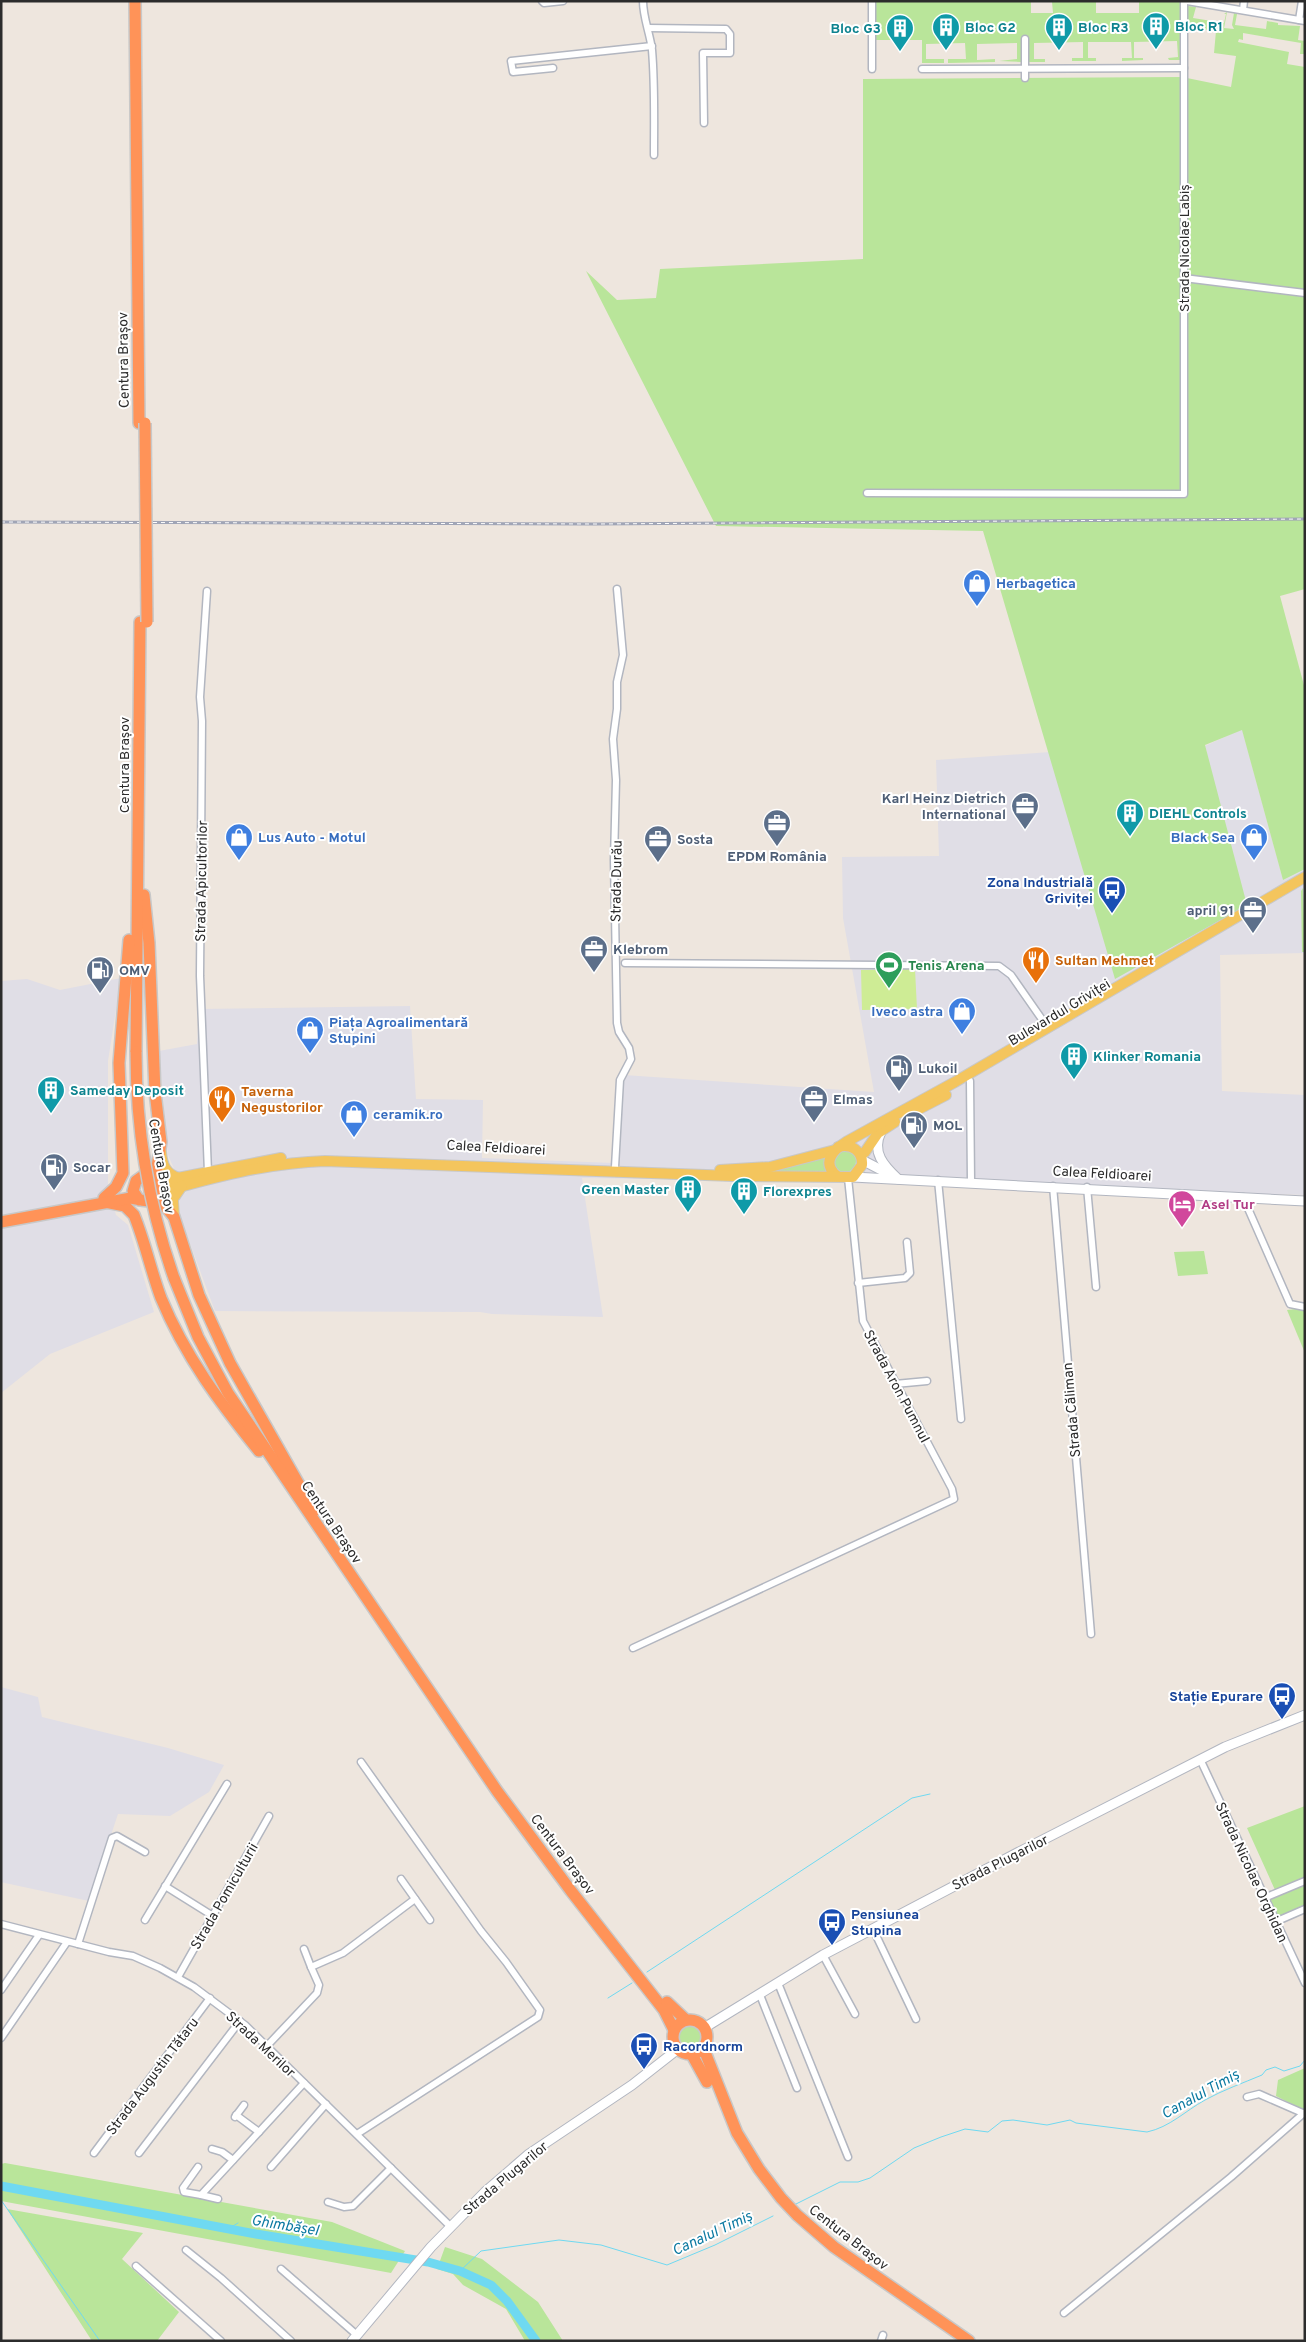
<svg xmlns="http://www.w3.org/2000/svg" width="1306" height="2342" font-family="Overpass,sans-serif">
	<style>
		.industrial { fill: #e0dee6 }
		.green { fill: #b9e59a; fill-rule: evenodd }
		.pitch { fill: #ceec95 }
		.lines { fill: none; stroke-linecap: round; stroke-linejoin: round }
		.stream { stroke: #6fd9f1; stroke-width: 1 }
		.river { stroke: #6fd9f1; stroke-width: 9 }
		.street-casing { stroke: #b2b6c0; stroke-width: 9 }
		.secondary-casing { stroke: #b2b6c0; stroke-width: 11 }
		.primary-casing { stroke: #c8c8c8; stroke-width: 12 }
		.highway-casing { stroke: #c8c8c8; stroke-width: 14 }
		.street { stroke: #fff; stroke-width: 6 }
		.secondary { stroke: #fff; stroke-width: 9 }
		.primary { stroke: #f4c55d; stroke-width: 10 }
		.highway { stroke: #ff9358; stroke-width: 11 }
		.rail-casing { stroke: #a0a5b6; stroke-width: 3 }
		.rail { stroke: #fff; stroke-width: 1; stroke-dasharray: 4; stroke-linecap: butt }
		.highway-bridge-casing { stroke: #c8c8c8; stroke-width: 14; stroke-linecap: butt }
		.highway-bridge { stroke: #ff9358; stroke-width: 11 }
		.labels { text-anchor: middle; stroke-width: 4; stroke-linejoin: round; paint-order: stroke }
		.culture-label { font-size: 14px; font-weight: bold; fill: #0d838f; stroke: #fff; text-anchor: start }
		.street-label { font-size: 14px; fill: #2c2c2c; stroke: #fff }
		.shop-label { font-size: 14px; font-weight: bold; fill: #366cbe; stroke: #fff; text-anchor: start }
		.service-label { font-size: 14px; font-weight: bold; fill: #4e5e75; stroke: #fff; text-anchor: start }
		.transit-label { font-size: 14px; font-weight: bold; fill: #164399; stroke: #fff; text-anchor: end }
		.food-label { font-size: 14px; font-weight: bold; fill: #c56008; stroke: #fff; text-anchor: start }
		.leisure-label { font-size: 14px; font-weight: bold; fill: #27864d; stroke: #fff; text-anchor: start }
		.hotel-label { font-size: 14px; font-weight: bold; fill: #b23c85; stroke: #fff; text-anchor: start }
		.water-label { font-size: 15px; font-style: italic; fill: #0b79a1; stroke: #fff }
	</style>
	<rect width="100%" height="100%" fill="#eee6de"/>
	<g class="industrial">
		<polygon points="1242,729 1283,880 1305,869 1305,953 1220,955 1222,1091 1305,1095 1305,1195 725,1180 582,1178 603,1317 492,1314 480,1312 215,1311 180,1217 180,1199 187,1191 188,1174 175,1171 168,1155 159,1051 197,1044 199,1009 410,1006 416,1099 483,1100 482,1158 614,1163 624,1075 874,1092 843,918 842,857 939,856 936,760 1050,752 1064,803 1207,752 1205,746"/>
		<polygon points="121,978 108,1061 108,1185 116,1215 128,1225 154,1312 50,1354 1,1393 1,981 27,979 60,990"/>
		<polygon points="1,1687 38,1697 42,1717 168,1748 224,1765 209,1792 170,1816 118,1814 89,1901 5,1883 1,1882"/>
	</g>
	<g class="green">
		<path d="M876 1H1180L1181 60H1169L1168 58 1178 57 1177 41 1134 42V58H1143V60L1122 61V58H1132L1131 42H1088V58H1096V61H1072V58H1083V42L1034 43V59H1045V62H1029V40H1021V62L999 61 1017 59V43L977 44V60L995 59V62L948 63V59H966L965 43 926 44V59H944V63H922V40H876ZM1031 2H1052L1053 13H1031ZM1139 2V13H1096V2Z"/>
		<polygon points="1188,6 1196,7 1193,18 1224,23 1226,14 1224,14 1227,12 1224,28 1234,29 1232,25 1234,13 1237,14 1235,25 1266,29 1267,21 1278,23 1278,25 1300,26 1298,40 1305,41 1305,54 1300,54 1301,43 1243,33 1243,40 1239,39 1238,42 1289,52 1287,64 1305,67 1305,589 1280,596 1305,689 1305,869 1283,880 1242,730 1205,745 1247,905 1115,979 983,531 716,526 586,271 617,300 656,298 660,269 863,259 863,79 1182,77 1231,87 1236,56 1214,53 1216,31 1187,27"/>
		<polygon points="1303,888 1305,952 1302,952 1301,891"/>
		<circle cx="845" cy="1161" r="11"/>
		<polygon points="826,1156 832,1174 769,1172"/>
		<polygon points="1204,1251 1208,1274 1178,1276 1174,1252"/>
		<polygon points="1305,1308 1305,1353 1287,1310"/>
		<polygon points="1305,1806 1305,1906 1276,1918 1267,1898 1275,1890 1247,1828"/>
		<circle cx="690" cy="2037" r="11"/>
		<polygon points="1305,2068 1305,2111 1276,2096 1278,2080"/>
		<polygon points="5,2163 332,2222 405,2251 391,2273 1,2201 1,2164"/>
		<polygon points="7,2209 143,2233 122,2259 179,2312 157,2341 92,2341"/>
		<polygon points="445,2247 482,2259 538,2302 563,2341 525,2341 506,2309 463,2285 453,2274 437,2269"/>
	</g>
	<polygon class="pitch" points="915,969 917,1009 862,1010 861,970"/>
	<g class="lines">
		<g class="stream">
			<polyline points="647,1972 912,1798 930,1794"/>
			<polyline points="608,1998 632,1983"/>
			<polyline points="1,2200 100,2341"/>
			<path d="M794 2205 840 2182H858L870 2178 914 2148 941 2137 965 2129 988 2132 1002 2121 1013 2120 1047 2125 1070 2120 1076 2123 1147 2132C1170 2127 1185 2111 1205 2100 1223 2090 1243 2083 1262 2075L1266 2070 1275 2067 1284 2071 1300 2066 1305 2060"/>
			<polyline points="228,2229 238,2223"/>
			<polyline points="460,2271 481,2251 559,2240 601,2245 667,2265 715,2245 773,2216"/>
		</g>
		<polyline class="river" points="1,2186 256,2234 428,2262 460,2271 491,2285 507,2301 536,2341"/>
		<g class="street-casing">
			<g id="street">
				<polyline points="542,1 544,3 563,1"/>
				<path d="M643 1C643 18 650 33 652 50 655 85 654 120 654 155"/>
				<polyline points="872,1 872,69"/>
				<polyline points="1187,1 1305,21"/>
				<polyline points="1243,10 1244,1"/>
				<polyline points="1299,20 1302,1"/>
				<polyline points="648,28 726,29 730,34 730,53 703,53 704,123"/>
				<polyline points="1025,39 1025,78"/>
				<polyline points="553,68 513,72 511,61 652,46"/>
				<polyline points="922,69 1184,68"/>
				<polyline points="1184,278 1305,293"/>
				<polyline points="867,493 1184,494 1184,1"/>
				<polyline points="207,591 200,697 202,721 200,976 208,1172"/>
				<polyline points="625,963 999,966 1011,975 1048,1028"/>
				<polyline points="970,1081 971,1181"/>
				<polyline points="615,1167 620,1080 631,1059 629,1048 619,1032 617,1023 614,860 616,780 613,739 617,709 617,682 623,655 617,589"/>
				<polyline points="938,1180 961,1419"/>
				<polyline points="1053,1186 1091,1634"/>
				<polyline points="1087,1187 1096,1287"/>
				<polyline points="1243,1197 1290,1304 1305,1307"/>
				<polyline points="858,1283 905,1278 910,1273 907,1242"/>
				<polyline points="895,1384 927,1381"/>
				<polyline points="633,1648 954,1499 952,1489 863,1321 848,1178"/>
				<polyline points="1200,1759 1305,1983"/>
				<polyline points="401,1879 430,1920"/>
				<polyline points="165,1886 213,1916"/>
				<polyline points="1264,1898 1305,1881"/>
				<polyline points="145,1920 227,1784"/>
				<polyline points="1275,1922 1305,1909"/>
				<polyline points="1,1924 109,1952 133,1956 160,1968 194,1987 245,2025 450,2226"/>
				<polyline points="873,1929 916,2019"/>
				<polyline points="78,1944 112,1838 117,1836 145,1852"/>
				<polyline points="304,1949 311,1967"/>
				<polyline points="823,1955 855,2014"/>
				<polyline points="178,1977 269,1816"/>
				<polyline points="778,1983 848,2157"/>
				<polyline points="1,1990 39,1935"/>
				<polyline points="760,1995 797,2088"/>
				<polyline points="1,2038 67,1942"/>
				<polyline points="266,2047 317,1993 319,1985 311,1967 343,1953 415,1899"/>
				<polyline points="1247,2097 1259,2094 1305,2114"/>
				<polyline points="236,2115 259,2132"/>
				<polyline points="235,2117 244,2105"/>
				<polyline points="357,2134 538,2017 540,2010 506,1962 481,1931 361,1762"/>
				<polyline points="212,2149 222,2152 233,2160"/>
				<polyline points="94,2153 210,1998"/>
				<polyline points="139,2153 240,2021"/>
				<polyline points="198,2167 183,2188 184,2192 201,2195 304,2083"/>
				<polyline points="271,2167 326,2104"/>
				<polyline points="201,2195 218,2199"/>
				<polyline points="328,2202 344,2207 353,2206 391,2168"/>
				<polyline points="186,2250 221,2278 291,2341"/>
				<polyline points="136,2266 221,2341"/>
				<polyline points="281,2269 357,2335"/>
				<polyline points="1064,2313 1231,2177 1304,2113"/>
				<polyline points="881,2341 883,2335"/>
			</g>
		</g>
		<g class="secondary-casing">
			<g id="secondary">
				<path d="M881 1132C871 1152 884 1166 898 1179"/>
				<polyline points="862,1160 889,1174"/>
				<polyline points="853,1177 1305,1201"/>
				<polyline points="704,2028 823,1955 1021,1851 1225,1747 1305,1715"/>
				<polyline points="352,2341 431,2247 485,2192 529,2154 632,2085 678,2049"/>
			</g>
		</g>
		<g class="primary-casing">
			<g id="primary">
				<polyline points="917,1110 946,1095"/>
				<path d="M161 1152C162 1165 166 1174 179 1178"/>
				<polyline points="861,1155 865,1152 878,1133 895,1122"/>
				<polyline points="720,1170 770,1167 835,1150"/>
				<path d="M837 1176C821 1163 833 1150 846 1142L955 1082 1305 877"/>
				<polyline points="157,1182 281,1158"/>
				<path d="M158 1193C213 1177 268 1163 325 1161L733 1176 853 1177 862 1165C863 1151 851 1143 838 1147"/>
				<polyline points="174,1217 173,1199 182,1186"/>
			</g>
		</g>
		<g class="highway-casing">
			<g id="highway">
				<polyline points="135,1 139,423"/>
				<polyline points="144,895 149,943 155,1092 161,1142 155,1179"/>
				<polyline points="136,1052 140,622"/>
				<polyline points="157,1196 174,1217 199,1295 230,1363 314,1511"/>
				<polyline points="104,1198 116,1187 123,1173 119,1063 129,940"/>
				<path d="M105 1202 125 1206 134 1215C145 1242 151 1271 161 1298 185 1356 220 1403 259 1451"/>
				<path d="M1 1222 131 1198C142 1200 151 1205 158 1193V1185L155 1179 143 1176 136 1181 133 1191 139 1200"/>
				<polyline points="174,1278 198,1337 228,1393 497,1791 571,1891 664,2010 674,2030"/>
				<polyline points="667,2002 686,2020"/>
				<circle cx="690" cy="2037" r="17"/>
				<polyline points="703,2047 737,2133 759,2169 781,2198 797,2215 834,2247 969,2341"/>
				<polyline points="691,2053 707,2082"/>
			</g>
		</g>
		<use href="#street" class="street"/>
		<use href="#secondary" class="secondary"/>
		<use href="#primary" class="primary"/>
		<use href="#highway" class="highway"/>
		<g class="rail-casing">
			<polyline id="rail" points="1,522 596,524 1305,519"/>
		</g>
		<use href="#rail" class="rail"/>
		<g class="highway-bridge-casing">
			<g id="highway-bridge">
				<polyline points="145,423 147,622"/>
				<path d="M136 1052C136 1130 148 1204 174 1278"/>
			</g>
		</g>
		<use href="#highway-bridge" class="highway-bridge"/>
	</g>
	<defs>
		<g id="building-pin" transform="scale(1.4375)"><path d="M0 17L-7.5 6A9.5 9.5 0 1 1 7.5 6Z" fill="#0f9aa8" stroke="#fff"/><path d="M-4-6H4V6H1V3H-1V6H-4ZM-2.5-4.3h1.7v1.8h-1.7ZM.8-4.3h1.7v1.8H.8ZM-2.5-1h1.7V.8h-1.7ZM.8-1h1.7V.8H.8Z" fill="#fff"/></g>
		<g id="shop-pin" transform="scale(1.4375)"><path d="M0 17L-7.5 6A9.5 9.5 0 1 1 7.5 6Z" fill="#3f7fe0" stroke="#fff"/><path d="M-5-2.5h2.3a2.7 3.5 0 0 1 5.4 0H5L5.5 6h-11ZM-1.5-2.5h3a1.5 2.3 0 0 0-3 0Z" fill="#fff"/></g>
		<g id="office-pin" transform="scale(1.4375)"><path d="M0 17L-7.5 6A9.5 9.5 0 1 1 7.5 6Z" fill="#5c6f8a" stroke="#fff"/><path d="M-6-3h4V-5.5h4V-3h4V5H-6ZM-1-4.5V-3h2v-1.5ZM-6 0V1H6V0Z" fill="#fff"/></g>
		<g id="bus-pin" transform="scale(1.4375)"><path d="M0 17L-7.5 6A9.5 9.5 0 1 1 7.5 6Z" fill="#1a4fb4" stroke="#fff"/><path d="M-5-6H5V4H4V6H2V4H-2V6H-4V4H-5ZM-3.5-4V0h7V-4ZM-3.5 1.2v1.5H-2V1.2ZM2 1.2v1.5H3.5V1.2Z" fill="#fff"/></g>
		<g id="restaurant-pin" transform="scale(1.4375)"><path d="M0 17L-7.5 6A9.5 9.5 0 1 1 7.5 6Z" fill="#e8710a" stroke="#fff"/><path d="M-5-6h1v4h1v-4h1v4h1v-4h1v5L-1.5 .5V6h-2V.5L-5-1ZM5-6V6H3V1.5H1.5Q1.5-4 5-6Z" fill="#fff"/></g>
		<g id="stadium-pin" transform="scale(1.4375)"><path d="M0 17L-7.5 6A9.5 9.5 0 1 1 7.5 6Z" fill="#2e9e5b" stroke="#fff"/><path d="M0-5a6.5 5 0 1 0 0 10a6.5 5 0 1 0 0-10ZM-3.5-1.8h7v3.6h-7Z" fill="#fff"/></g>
		<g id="fuel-pin" transform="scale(1.4375)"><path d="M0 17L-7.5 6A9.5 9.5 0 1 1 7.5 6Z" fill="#5c6f8a" stroke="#fff"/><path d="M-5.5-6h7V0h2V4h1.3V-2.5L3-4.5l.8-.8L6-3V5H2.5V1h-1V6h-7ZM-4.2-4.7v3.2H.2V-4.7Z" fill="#fff"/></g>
		<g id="hotel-pin" transform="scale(1.4375)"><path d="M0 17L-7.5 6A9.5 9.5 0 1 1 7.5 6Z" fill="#d1479c" stroke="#fff"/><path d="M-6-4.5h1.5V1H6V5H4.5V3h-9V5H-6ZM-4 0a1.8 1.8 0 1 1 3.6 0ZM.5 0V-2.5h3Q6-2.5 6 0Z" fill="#fff"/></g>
	</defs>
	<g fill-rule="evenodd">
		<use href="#building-pin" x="1156" y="26"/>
		<use href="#building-pin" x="946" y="27"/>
		<use href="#building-pin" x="1059" y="27"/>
		<use href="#building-pin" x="900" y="28"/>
		<use href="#shop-pin" x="977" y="583"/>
		<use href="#office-pin" x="1025" y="806"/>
		<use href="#building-pin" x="1130" y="813"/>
		<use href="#office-pin" x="777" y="823"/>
		<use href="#shop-pin" x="239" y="837"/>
		<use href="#shop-pin" x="1254" y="837"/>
		<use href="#office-pin" x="658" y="839"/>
		<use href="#bus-pin" x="1112" y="890"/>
		<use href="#office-pin" x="1253" y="910"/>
		<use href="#office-pin" x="594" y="949"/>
		<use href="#restaurant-pin" x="1036" y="960"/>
		<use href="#stadium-pin" x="889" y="965"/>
		<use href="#fuel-pin" x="100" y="970"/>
		<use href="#shop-pin" x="962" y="1011"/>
		<use href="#shop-pin" x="310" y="1030"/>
		<use href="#building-pin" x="1074" y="1056"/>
		<use href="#fuel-pin" x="899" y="1068"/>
		<use href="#building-pin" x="51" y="1090"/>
		<use href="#restaurant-pin" x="222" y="1099"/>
		<use href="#office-pin" x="814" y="1099"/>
		<use href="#shop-pin" x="354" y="1114"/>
		<use href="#fuel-pin" x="914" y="1125"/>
		<use href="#fuel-pin" x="54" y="1167"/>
		<use href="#building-pin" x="688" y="1189"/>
		<use href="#building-pin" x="744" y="1191"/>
		<use href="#hotel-pin" x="1182" y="1204"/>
		<use href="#bus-pin" x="1282" y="1696"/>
		<use href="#bus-pin" x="832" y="1922"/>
		<use href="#bus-pin" x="644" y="2046"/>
	</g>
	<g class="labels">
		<g class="culture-label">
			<text x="1175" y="31">Bloc R1</text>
			<text x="965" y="32">Bloc G2</text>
			<text x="1078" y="32">Bloc R3</text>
			<text x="881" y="33" text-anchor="end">Bloc G3</text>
			<text x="1149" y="818">DIEHL Controls</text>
			<text x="1093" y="1061">Klinker Romania</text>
			<text x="70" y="1095">Sameday Deposit</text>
			<text x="669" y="1194" text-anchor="end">Green Master</text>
			<text x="763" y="1196">Florexpres</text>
		</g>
		<g class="street-label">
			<text transform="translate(1184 248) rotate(-90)" y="5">Strada Nicolae Labiș</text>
			<text transform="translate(123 360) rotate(-91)" y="5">Centura Brașov</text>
			<text transform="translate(124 765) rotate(-90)" y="5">Centura Brașov</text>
			<text transform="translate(201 881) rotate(-89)" y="5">Strada Apicultorilor</text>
			<text transform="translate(616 881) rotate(-89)" y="5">Strada Durău</text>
			<text transform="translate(1059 1012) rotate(-31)" y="5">Bulevardul Griviței</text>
			<text transform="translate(496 1147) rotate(3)" y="5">Calea Feldioarei</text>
			<text transform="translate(162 1166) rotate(80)" y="5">Centura Brașov</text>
			<text transform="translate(1102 1173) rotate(3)" y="5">Calea Feldioarei</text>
			<text transform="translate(897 1386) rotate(62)" y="5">Strada Aron Pumnul</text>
			<text transform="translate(1071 1410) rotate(-95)" y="5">Strada Căliman</text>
			<text transform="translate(332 1522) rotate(56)" y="5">Centura Brașov</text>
			<text transform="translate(563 1854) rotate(53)" y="5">Centura Brașov</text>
			<text transform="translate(1000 1862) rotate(-27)" y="5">Strada Plugarilor</text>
			<text transform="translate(1252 1872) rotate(65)" y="5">Strada Nicolae Orghidan</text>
			<text transform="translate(224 1896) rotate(-60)" y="5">Strada Pomiculturii</text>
			<text transform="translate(261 2044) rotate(43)" y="5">Strada Merilor</text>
			<text transform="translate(152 2076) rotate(-53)" y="5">Strada Augustin Tătaru</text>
			<text transform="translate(505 2178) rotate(-40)" y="5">Strada Plugarilor</text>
			<text transform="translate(849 2237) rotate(38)" y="5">Centura Brașov</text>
		</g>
		<g class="shop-label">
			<text x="996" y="588">Herbagetica</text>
			<text x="258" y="842">Lus Auto - Motul</text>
			<text x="1235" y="842" text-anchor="end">Black Sea</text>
			<text x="943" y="1016" text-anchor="end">Iveco astra</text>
			<text x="329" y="1027">Piața Agroalimentară<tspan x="329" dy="16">Stupini</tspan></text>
			<text x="373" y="1119">ceramik.ro</text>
		</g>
		<g class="service-label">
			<text x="1006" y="803" text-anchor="end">Karl Heinz Dietrich<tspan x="1006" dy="16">International</tspan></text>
			<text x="677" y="844">Sosta</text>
			<text x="777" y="861" text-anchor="middle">EPDM România</text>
			<text x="1234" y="915" text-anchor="end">april 91</text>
			<text x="613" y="954">Klebrom</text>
			<text x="119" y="975">OMV</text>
			<text x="918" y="1073">Lukoil</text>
			<text x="833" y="1104">Elmas</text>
			<text x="933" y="1130">MOL</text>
			<text x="73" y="1172">Socar</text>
		</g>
		<g class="transit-label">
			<text x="1093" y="887">Zona Industrială<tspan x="1093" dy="16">Griviței</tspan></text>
			<text x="1263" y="1701">Stație Epurare</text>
			<text x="851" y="1919" text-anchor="start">Pensiunea<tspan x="851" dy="16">Stupina</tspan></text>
			<text x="663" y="2051" text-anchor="start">Racordnorm</text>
		</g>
		<g class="food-label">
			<text x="1055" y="965">Sultan Mehmet</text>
			<text x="241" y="1096">Taverna<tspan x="241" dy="16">Negustorilor</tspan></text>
		</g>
		<g class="leisure-label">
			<text x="908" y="970">Tenis Arena</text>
		</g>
		<g class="hotel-label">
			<text x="1201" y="1209">Asel Tur</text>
		</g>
		<g class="water-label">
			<text transform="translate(1200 2094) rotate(-29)" y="5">Canalul Timiș</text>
			<text transform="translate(285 2225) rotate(9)" y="5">Ghimbășel</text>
			<text transform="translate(712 2233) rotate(-25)" y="5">Canalul Timiș</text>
		</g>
	</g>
	<rect width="1306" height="2342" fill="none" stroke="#2c2c2c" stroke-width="5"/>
</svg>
